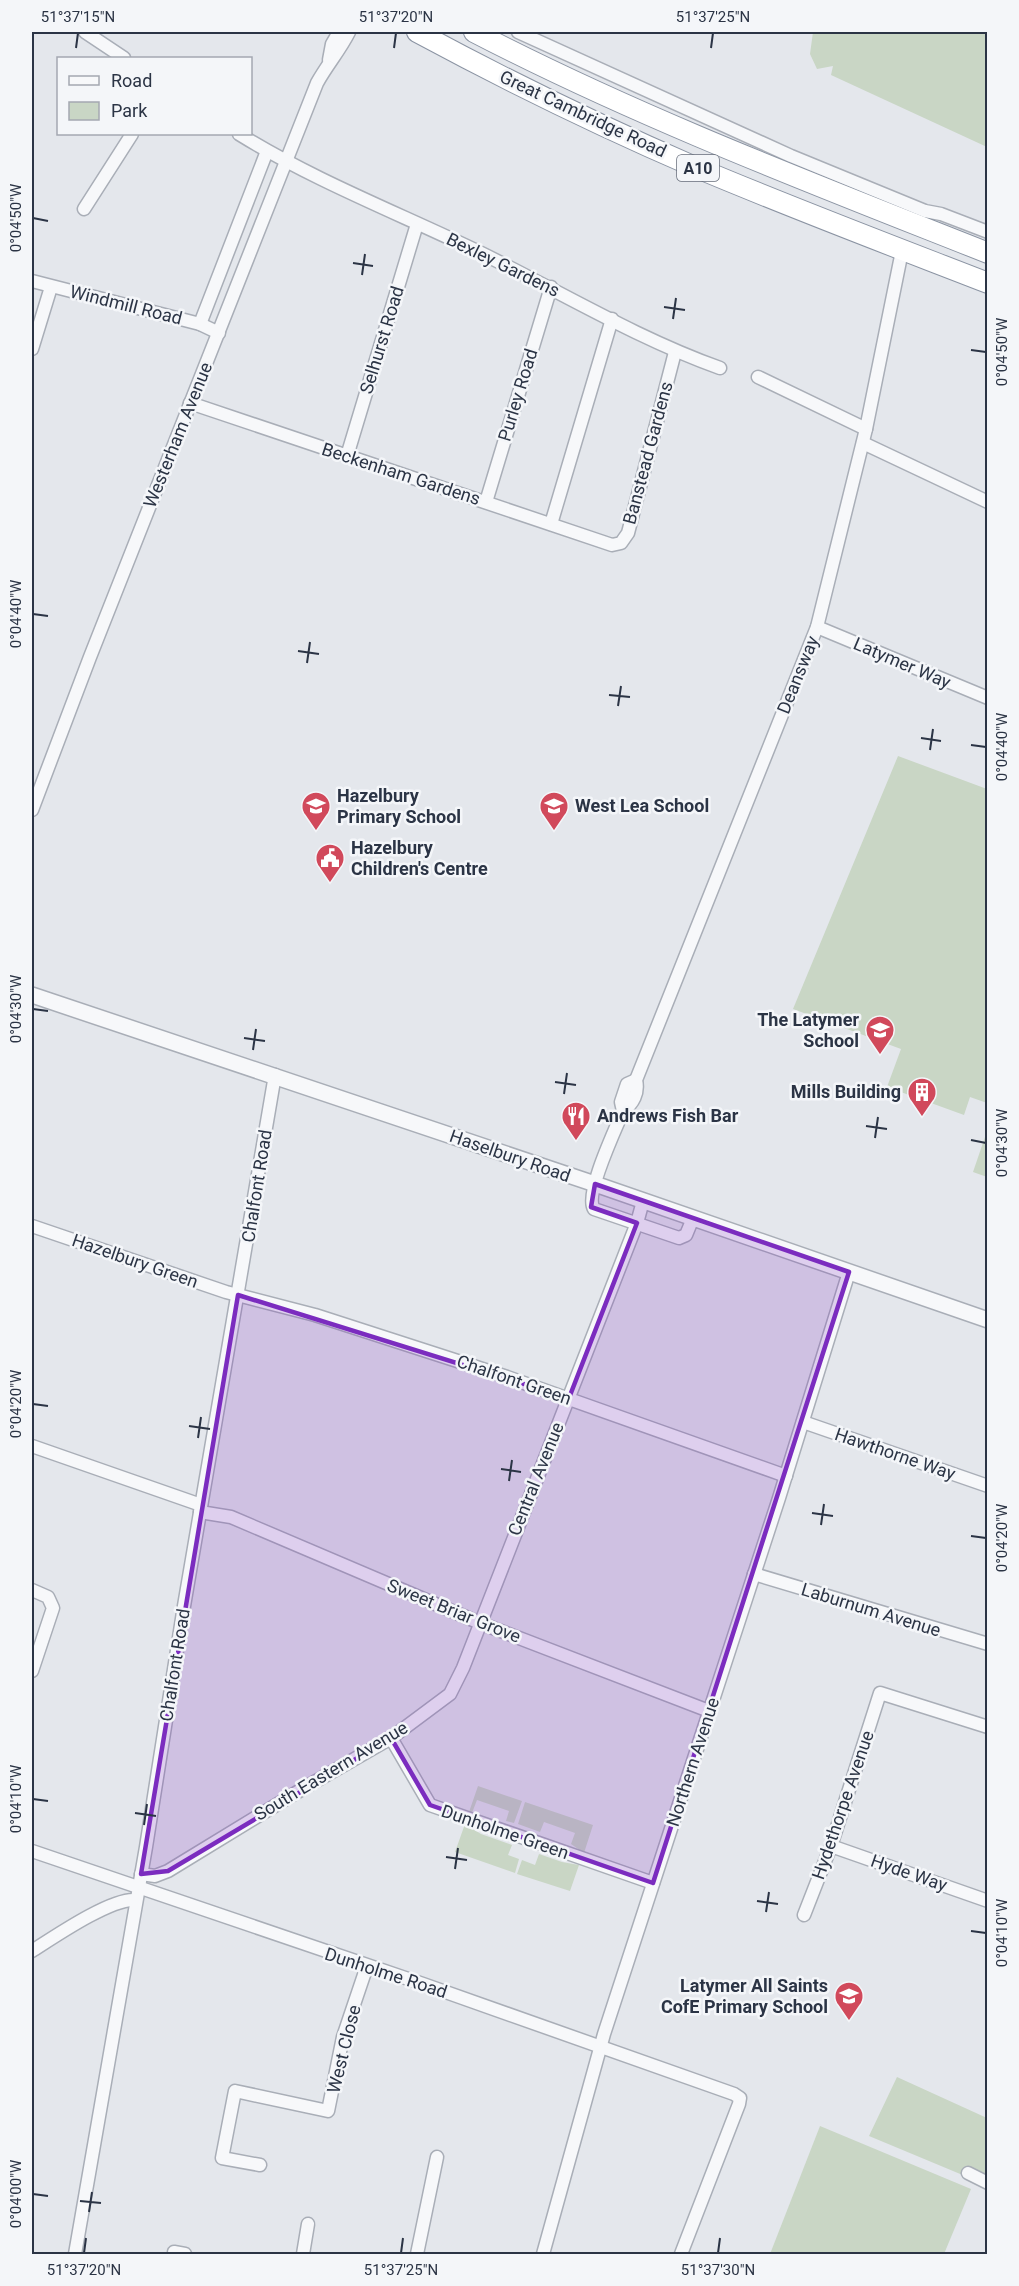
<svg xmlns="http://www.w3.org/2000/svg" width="1019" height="2286" font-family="Roboto,sans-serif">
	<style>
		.green { fill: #c9d6c5 }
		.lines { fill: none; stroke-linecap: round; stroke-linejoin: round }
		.minor-casing { stroke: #a9aeb7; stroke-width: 15 }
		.tertiary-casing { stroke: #a9aeb7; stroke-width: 18 }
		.trunk-casing { stroke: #8b94a3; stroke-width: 22 }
		.minor { stroke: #f7f8fa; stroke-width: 12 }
		.tertiary { stroke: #f7f8fa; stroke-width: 15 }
		.trunk { stroke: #fff; stroke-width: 20 }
		.marked { fill: #7b2cbf; fill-opacity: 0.2; stroke: #7b2cbf; stroke-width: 4.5; stroke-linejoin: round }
		.ticks { fill: none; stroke: #2b3445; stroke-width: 2 }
		.labels { text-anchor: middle; stroke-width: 5; stroke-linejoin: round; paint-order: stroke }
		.shield { fill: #f4f6f9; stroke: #676e7b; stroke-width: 1.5 }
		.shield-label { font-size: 16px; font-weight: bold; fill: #2b3445 }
		.street-label { font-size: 18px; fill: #2b3445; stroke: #f4f6f9 }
		.poi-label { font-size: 18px; font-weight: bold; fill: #2b3445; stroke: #f4f6f9; text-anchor: start }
		.neatline { fill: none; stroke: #2b3445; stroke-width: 2 }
		.ticks-label { font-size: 15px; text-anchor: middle; fill: #2b3445 }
	</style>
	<rect width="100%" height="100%" fill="#e4e7ec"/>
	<g class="green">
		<polygon points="813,32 987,32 987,147 831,75 833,66 817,69 810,54"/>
		<polygon points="898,756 987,789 987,1103 970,1097 964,1115 887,1087 901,1049 793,1009"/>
		<polygon points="987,1131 988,1177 987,1177 973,1172"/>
		<polygon points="478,1786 522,1801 514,1823 506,1821 509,1811 477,1800 472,1813 469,1812"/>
		<polygon points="525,1802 593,1825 584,1853 571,1844 575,1833 544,1822 540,1832 518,1824"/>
		<polygon points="465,1824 481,1834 512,1845 508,1855 519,1859 515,1873 455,1852"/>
		<polygon points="539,1854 562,1862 579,1865 570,1891 517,1874 522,1860 535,1865"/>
		<polygon points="897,2077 987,2118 987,2175 971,2167 965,2176 869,2136"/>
		<polygon points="820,2126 971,2189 944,2254 770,2254"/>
	</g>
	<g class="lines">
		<g class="minor-casing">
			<g id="minor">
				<polyline points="85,32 124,58"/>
				<polyline points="518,32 791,156 925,211 941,214 988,232"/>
				<polyline points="329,60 332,44 339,32"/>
				<path d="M239 134C315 181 398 213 479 252 559 291 636 338 720 368"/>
				<polyline points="84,209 132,134"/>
				<polyline points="32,281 200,324 219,333"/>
				<polyline points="200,324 267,151"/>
				<polyline points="32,349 51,287"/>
				<polyline points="758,377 866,429"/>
				<polyline points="190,403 612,545 621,543 628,533 675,352"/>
				<polyline points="863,443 988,502"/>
				<polyline points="347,456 417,224"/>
				<polyline points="486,502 551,287"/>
				<polyline points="551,524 612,319"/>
				<polyline points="817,627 988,698"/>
				<path d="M32 810 90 657 317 83C327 65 340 50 349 32"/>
				<polyline points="623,1111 621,1102 627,1084 636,1080"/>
				<path d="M693 1218 686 1235 679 1238 594 1209C584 1195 616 1128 623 1111 633 1104 639 1093 636 1080L817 627 866 429 902 251"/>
				<polyline points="32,1226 226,1292 315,1315 507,1377 786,1476"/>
				<polyline points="803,1422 988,1486"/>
				<polyline points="32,1446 201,1505"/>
				<polyline points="200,1512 231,1517 480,1623 709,1711"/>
				<polyline points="754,1574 988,1644"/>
				<polyline points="32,1590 48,1597 53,1608 32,1671"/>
				<polyline points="391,1738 430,1805 653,1883"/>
				<polyline points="831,1846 988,1901"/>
				<polyline points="32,1851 423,1984 734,2094 740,2098 739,2104 681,2254"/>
				<polyline points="141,1874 155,1876 168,1871 304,1788 391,1738 450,1694 463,1668 637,1223 643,1201"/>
				<polyline points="804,1915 831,1846 880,1693 988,1727"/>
				<path d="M32 1951C54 1937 111 1898 135 1900"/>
				<polyline points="260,2165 222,2158 235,2091 328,2111 343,2037 367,1966"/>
				<polyline points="968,2173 988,2183"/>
				<polyline points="174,2252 185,2254"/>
				<polyline points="75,2254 146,1847 184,1606 275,1075"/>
				<polyline points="303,2254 308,2224"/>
				<polyline points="417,2254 437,2157"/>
				<polyline points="543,2254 604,2034 779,1498 849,1272"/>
			</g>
		</g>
		<g class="tertiary-casing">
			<polyline id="tertiary" points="32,995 595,1184 988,1320"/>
		</g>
		<g class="trunk-casing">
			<g id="trunk">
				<path d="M417 32C508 81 600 126 695 167 792 208 890 245 988 283"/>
				<path d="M474 32C640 118 814 184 988 253"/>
			</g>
		</g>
		<use href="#minor" class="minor"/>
		<use href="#tertiary" class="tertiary"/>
		<use href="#trunk" class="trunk"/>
	</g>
	<path class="marked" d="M595 1184 849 1272 653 1883 430 1805 391 1738 168 1871 141 1874 238 1295 569 1398 637 1223 591 1207Z"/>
	<path class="ticks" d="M76 48 78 33M394 48 396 33M711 48 713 33M33 218 48 221M353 263 373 266M362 275 365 254M664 307 685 310M673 319 676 298M971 350 986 352M33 614 48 616M298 651 319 654M307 663 310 642M609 695 630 697M618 706 621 686M921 738 941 741M971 745 986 747M930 750 933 729M33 1009 48 1011M244 1038 265 1041M253 1050 256 1029M555 1082 576 1085M564 1094 567 1073M866 1126 887 1129M875 1138 878 1117M971 1140 986 1143M33 1404 48 1406M189 1426 210 1429M198 1438 201 1417M501 1469 521 1472M509 1481 512 1460M812 1513 833 1516M821 1525 824 1504M971 1536 986 1538M33 1799 48 1801M135 1813 156 1816M144 1825 147 1804M446 1857 467 1860M455 1869 458 1848M757 1901 778 1904M766 1912 769 1892M971 1931 986 1933M33 2194 48 2196M80 2201 101 2203M89 2212 92 2192M84 2253 86 2238M401 2253 403 2238M718 2253 720 2238"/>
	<defs>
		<g id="school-pin" transform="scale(1.5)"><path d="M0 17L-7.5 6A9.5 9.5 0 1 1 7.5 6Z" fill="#d1495b" stroke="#f4f6f9"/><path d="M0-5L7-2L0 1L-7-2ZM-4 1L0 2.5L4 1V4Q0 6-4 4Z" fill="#fff"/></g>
		<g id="civic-pin" transform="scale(1.5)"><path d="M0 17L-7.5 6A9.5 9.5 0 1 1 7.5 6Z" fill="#d1495b" stroke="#f4f6f9"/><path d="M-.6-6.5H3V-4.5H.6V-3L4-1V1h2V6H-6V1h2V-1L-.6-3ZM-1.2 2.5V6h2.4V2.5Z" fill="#fff"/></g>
		<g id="building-pin" transform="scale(1.5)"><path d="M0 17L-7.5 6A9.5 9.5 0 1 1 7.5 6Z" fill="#d1495b" stroke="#f4f6f9"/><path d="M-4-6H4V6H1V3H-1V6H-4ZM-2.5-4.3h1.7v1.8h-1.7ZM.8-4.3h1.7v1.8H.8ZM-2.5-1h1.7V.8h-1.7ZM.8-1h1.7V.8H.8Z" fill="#fff"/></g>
		<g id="restaurant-pin" transform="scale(1.5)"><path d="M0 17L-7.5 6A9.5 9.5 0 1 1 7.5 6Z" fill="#d1495b" stroke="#f4f6f9"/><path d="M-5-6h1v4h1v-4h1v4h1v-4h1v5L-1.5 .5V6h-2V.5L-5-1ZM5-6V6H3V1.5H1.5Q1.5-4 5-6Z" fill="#fff"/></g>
	</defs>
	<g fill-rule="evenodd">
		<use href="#school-pin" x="316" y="806"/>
		<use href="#school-pin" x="554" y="806"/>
		<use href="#civic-pin" x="330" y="858"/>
		<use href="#school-pin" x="880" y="1030"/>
		<use href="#building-pin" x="922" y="1092"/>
		<use href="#restaurant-pin" x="576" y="1116"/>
		<use href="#school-pin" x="849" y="1996"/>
	</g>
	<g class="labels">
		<rect class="shield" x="677" y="155" width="42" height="26" rx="4.5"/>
		<g class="shield-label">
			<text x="698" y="174">A10</text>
		</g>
		<g class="street-label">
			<text transform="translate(583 114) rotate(25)" y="6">Great Cambridge Road</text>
			<text transform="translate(503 265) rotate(26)" y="6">Bexley Gardens</text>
			<text transform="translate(126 305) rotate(14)" y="6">Windmill Road</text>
			<text transform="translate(382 340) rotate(-73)" y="6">Selhurst Road</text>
			<text transform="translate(518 395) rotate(-73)" y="6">Purley Road</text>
			<text transform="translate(178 435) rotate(-68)" y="6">Westerham Avenue</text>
			<text transform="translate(648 453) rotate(-75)" y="6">Banstead Gardens</text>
			<text transform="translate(401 474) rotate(18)" y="6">Beckenham Gardens</text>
			<text transform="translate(902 663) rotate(23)" y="6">Latymer Way</text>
			<text transform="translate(798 675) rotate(-68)" y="6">Deansway</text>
			<text transform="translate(510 1156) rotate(19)" y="6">Haselbury Road</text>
			<text transform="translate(257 1186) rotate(-81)" y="6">Chalfont Road</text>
			<text transform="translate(135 1261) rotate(19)" y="6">Hazelbury Green</text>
			<text transform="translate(514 1380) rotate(19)" y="6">Chalfont Green</text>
			<text transform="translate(895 1454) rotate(19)" y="6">Hawthorne Way</text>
			<text transform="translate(536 1479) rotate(-68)" y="6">Central Avenue</text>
			<text transform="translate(871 1610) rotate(17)" y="6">Laburnum Avenue</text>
			<text transform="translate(454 1611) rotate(22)" y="6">Sweet Briar Grove</text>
			<text transform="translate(175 1665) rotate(-81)" y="6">Chalfont Road</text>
			<text transform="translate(693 1762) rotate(-72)" y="6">Northern Avenue</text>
			<text transform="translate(331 1771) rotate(-31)" y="6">South Eastern Avenue</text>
			<text transform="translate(843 1805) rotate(-71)" y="6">Hydethorpe Avenue</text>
			<text transform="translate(505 1832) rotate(19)" y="6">Dunholme Green</text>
			<text transform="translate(909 1873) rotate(19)" y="6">Hyde Way</text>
			<text transform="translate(386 1973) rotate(18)" y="6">Dunholme Road</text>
			<text transform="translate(344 2049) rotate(-76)" y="6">West Close</text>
		</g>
		<g class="poi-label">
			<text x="337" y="802">Hazelbury<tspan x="337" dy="21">Primary School</tspan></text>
			<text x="575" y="812">West Lea School</text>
			<text x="351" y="854">Hazelbury<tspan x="351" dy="21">Children's Centre</tspan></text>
			<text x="859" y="1026" text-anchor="end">The Latymer<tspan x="859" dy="21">School</tspan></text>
			<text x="901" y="1098" text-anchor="end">Mills Building</text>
			<text x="597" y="1122">Andrews Fish Bar</text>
			<text x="828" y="1992" text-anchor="end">Latymer All Saints<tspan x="828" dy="21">CofE Primary School</tspan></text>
		</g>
	</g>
	<rect width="1019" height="2286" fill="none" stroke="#f4f6f9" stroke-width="66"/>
	<rect x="57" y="57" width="195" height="78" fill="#f4f6f9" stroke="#a4a8b1" stroke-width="1.5"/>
	<rect x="69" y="76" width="30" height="9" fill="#f7f8fa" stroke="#a4a8b1" stroke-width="1.5"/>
	<text x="111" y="87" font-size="18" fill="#2b3445">Road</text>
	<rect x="69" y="102" width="30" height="18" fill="#c9d6c5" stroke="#a4a8b1" stroke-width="1.5"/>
	<text x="111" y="117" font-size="18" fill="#2b3445">Park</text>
	<rect x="33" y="33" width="953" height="2220" class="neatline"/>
	<g class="ticks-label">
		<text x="78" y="22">51°37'15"N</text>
		<text x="396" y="22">51°37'20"N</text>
		<text x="713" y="22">51°37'25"N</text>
		<text transform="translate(16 218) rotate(-90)" y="5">0°04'50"W</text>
		<text transform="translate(1002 352) rotate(-90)" y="5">0°04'50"W</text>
		<text transform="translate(16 614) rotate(-90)" y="5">0°04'40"W</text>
		<text transform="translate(1002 747) rotate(-90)" y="5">0°04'40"W</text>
		<text transform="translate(16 1009) rotate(-90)" y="5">0°04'30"W</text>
		<text transform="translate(1002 1143) rotate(-90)" y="5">0°04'30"W</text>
		<text transform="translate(16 1404) rotate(-90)" y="5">0°04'20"W</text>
		<text transform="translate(1002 1538) rotate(-90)" y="5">0°04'20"W</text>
		<text transform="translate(16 1799) rotate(-90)" y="5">0°04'10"W</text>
		<text transform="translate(1002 1933) rotate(-90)" y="5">0°04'10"W</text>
		<text transform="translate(16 2194) rotate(-90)" y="5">0°04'00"W</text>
		<text x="84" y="2275">51°37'20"N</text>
		<text x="401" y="2275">51°37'25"N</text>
		<text x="718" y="2275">51°37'30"N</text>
	</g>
</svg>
